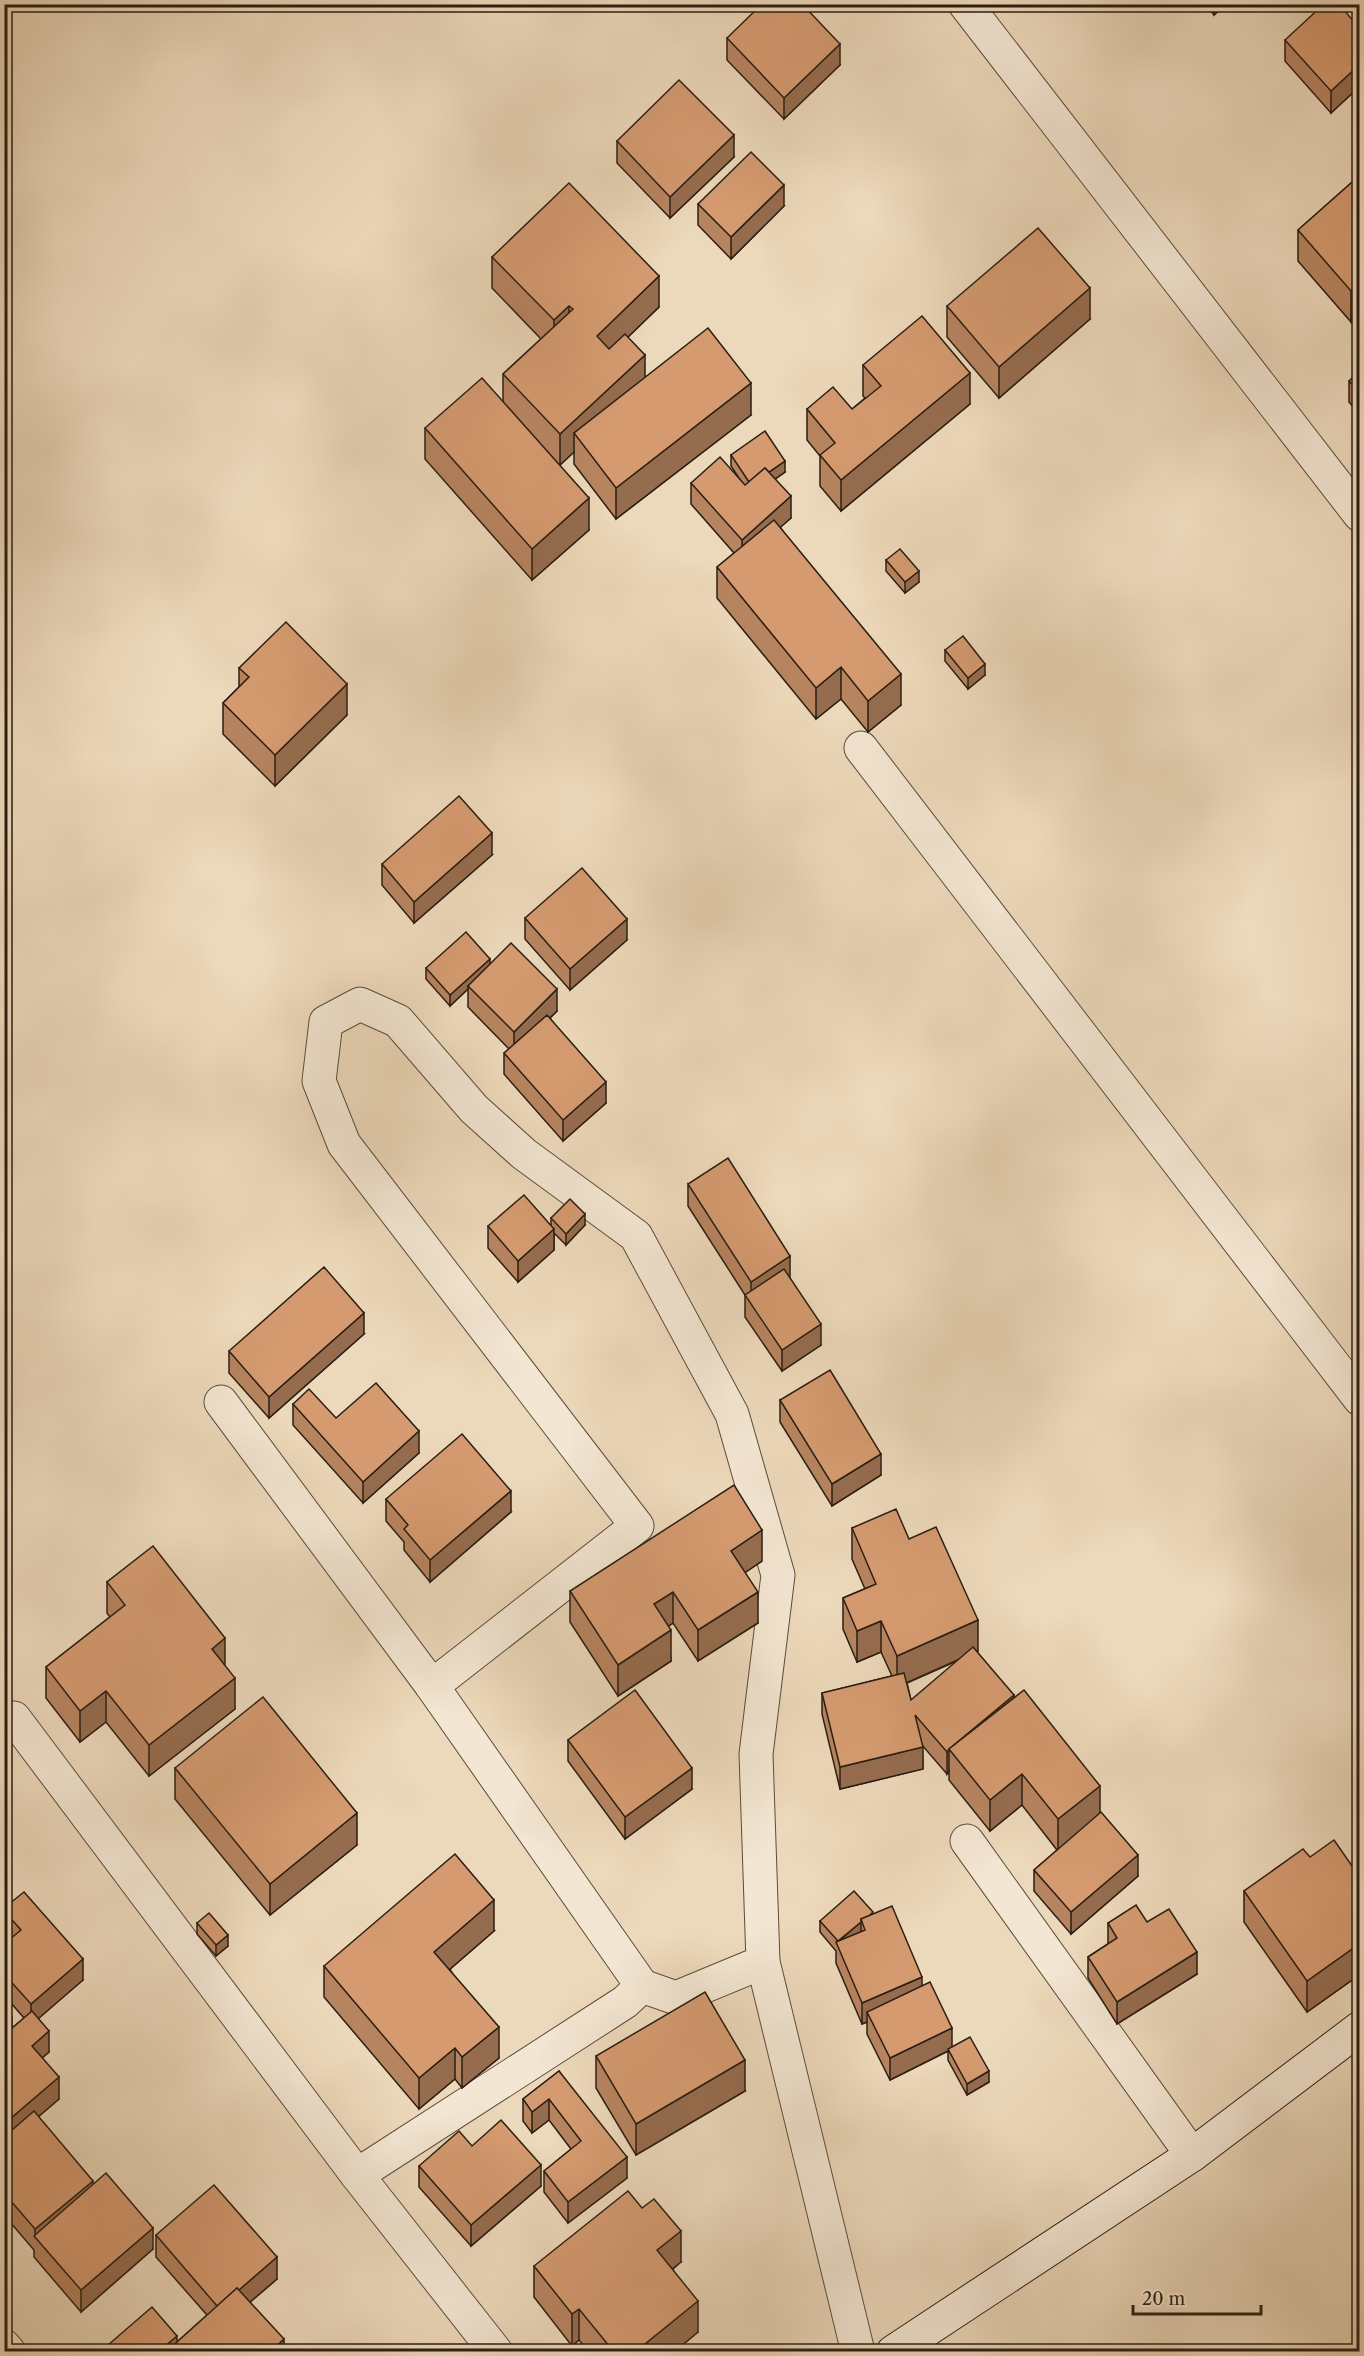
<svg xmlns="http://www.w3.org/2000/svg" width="1364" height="2356" font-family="'Libre Caslon Text',serif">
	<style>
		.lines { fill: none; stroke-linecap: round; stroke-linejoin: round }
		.street-casing { stroke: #5b4c3c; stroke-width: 35 }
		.secondary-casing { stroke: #2b1e12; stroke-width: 35 }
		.street { stroke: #f3e6d2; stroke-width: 33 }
		.secondary { stroke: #f3e6d2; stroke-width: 33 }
		.wall { fill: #b78460; stroke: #2b1e12; stroke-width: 1.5; fill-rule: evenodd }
		.shaded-wall { fill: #956c4e; stroke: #2b1e12; stroke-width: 1.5 }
		.building { fill: #d59a70; stroke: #2b1e12; stroke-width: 1.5 }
	</style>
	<rect width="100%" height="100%" fill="#ecd8ba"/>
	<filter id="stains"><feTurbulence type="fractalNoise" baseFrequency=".00333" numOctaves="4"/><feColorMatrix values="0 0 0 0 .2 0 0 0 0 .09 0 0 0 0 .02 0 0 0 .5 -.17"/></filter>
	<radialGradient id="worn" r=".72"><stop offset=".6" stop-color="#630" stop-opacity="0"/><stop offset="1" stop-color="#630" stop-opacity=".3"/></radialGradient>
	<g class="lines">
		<g class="street-casing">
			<g id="street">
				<polyline points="965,4 1360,515"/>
				<polyline points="861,748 1360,1399"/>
				<polyline points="221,1402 432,1686 642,1986 625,2002 357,2175"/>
				<polyline points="432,1686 637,1526 344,1144 319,1081 326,1022 360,1004 398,1021 474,1109 524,1154 636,1236 732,1414 778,1575 756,1754 763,1962 858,2352"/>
				<polyline points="14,1718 357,2175 496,2352"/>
				<polyline points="967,1841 1192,2155"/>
				<polyline points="642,1986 676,1998 763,1962"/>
				<polyline points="4,2346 9,2352"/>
			</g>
		</g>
		<g class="secondary-casing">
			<polyline id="secondary" points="893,2352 1192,2155 1360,2028"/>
		</g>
		<use href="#street" class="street"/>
		<use href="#secondary" class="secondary"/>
	</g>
	<g class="wall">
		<polygon points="1205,4 1226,4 1214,15"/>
		<polygon points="1359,28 1359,87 1331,113 1285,61 1285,40"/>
		<polygon points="727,38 840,65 784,119 727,60"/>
		<polygon points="617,141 734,157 670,218 617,163"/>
		<polygon points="1359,176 1351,322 1298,261 1298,230"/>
		<polygon points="698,204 784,206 731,259 698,225"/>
		<polygon points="492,257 659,307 628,337 645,378 751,415 616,519 574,464 574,452 560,465 589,530 532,580 425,459 425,428 503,401 503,374 541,339 492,288"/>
		<polygon points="947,306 1090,319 999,398 947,337"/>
		<polygon points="863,365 970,404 841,511 820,486 820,456 807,440 807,409 852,409 865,398 863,396"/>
		<polygon points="1359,372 1359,414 1349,402 1349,381"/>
		<polygon points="731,455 785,472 775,479 791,518 780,527 901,705 868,732 841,699 816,719 717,598 717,567 734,553 691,504 691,483 741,481 731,466"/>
		<polygon points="886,560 919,582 905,593 886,571"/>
		<polygon points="945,650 985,675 968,689 945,661"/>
		<polygon points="239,668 347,715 275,786 223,734 223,703 239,687"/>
		<polygon points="492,855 414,923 382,885 382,864"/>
		<polygon points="525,918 627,940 570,990 525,939"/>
		<polygon points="490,964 557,1011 550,1018 606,1103 563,1141 504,1074 504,1053 509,1049 468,1007 468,989 450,1006 426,979 426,968"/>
		<polygon points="688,1184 790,1278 821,1345 782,1371 745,1317 745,1295 688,1206"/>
		<polygon points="551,1218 585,1225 566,1245 554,1233 554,1250 518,1282 488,1248 488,1226 551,1225"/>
		<polygon points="364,1334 269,1418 229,1373 229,1351"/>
		<polygon points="780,1400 881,1475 832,1506 780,1422"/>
		<polygon points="293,1404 336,1418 419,1453 363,1503 293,1425"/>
		<polygon points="386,1499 511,1512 430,1582 404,1550 404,1542 386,1521"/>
		<path d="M852 1528 909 1539 978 1651 977 1652 1014 1697 1100 1813 1138 1876 1071 1934 1034 1891V1870L1057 1850 1022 1805 990 1831 949 1780V1771L947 1774 922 1745 923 1769 840 1789 822 1714V1693L892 1676 881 1652 857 1662 843 1629V1598L865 1589 852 1559ZM959 1660 911 1700 907 1683Z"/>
		<polygon points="762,1561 745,1572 758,1623 698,1661 673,1623 668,1626 671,1661 618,1696 570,1622 570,1591"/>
		<polygon points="107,1582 225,1666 235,1709 149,1776 106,1722 80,1742 46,1698 46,1667 110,1617 107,1613"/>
		<polygon points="568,1740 692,1789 625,1839 568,1761"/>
		<polygon points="175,1768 357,1845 270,1915 175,1799"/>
		<polygon points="1310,1857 1359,1876 1359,1975 1307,2012 1244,1922 1244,1891"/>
		<polygon points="4,1908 83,1980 38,2018 49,2052 42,2058 59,2099 38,2117 93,2185 153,2249 81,2312 34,2257 34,2250 4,2215 4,2010 12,2028 24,2018 4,1995 4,1944 10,1939 4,1932"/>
		<polygon points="873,1914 922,1986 952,2047 989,2082 967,2095 948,2060 948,2051 890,2080 867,2034 867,2022 862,2024 836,1963 836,1951 820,1932 820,1921"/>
		<polygon points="1147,1922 1197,1974 1117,2024 1088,1978 1088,1957 1108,1944 1108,1923"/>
		<polygon points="197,1923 228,1946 216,1956 197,1934"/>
		<polygon points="494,1931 450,1969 499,2058 462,2088 455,2079 419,2109 324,1997 324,1966"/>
		<polygon points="596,2056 745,2091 636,2155 596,2088"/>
		<polygon points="559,2071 627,2178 568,2223 544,2192 544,2171 571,2149 549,2120 532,2133 523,2121 523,2099"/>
		<polygon points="472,2146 541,2186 471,2246 419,2187 419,2166"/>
		<polygon points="156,2235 277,2279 250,2302 284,2352 177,2342 207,2315 156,2257"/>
		<polygon points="681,2262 673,2269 698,2332 674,2352 589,2352 579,2340 572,2346 534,2297 534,2266"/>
	</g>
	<g class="shaded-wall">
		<polygon points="1214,4 1226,4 1214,15"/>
		<polygon points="840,44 840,65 784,119 784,98"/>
		<polygon points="1359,65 1359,87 1331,113 1331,91"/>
		<polygon points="734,135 734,157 670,218 670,197"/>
		<polygon points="784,185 784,206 731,259 731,237"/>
		<polygon points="659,276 659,307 597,367 597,336"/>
		<polygon points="1359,284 1359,315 1351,322 1351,291"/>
		<polygon points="1090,288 1090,319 999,398 999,367"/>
		<polygon points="569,306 569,337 554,351 554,320"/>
		<polygon points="645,355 645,386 574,433 574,452 560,465 560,434"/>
		<polygon points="970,373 970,404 841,511 841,480"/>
		<polygon points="751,383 751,415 616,519 616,488"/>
		<polygon points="785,461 785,472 751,496 751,485"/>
		<polygon points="791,496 791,518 742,561 742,540"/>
		<polygon points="589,498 589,530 532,580 532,549"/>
		<polygon points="919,571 919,582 905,593 905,582"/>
		<polygon points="985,664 985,675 968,689 968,678"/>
		<polygon points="841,667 841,699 816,719 816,688"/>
		<polygon points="901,674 901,705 868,732 868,701"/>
		<polygon points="347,684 347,715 275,786 275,755"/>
		<polygon points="492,833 492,855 414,923 414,902"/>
		<polygon points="627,919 627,940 570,990 570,969"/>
		<polygon points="490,959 490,970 468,986 468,989 450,1006 450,995"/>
		<polygon points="557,989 557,1011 514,1053 514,1032"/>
		<polygon points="606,1082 606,1103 563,1141 563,1120"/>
		<polygon points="585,1214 585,1225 566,1245 566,1234"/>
		<polygon points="554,1229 554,1250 518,1282 518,1261"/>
		<polygon points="790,1256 790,1278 751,1303 751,1282"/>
		<polygon points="364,1313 364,1334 269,1418 269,1397"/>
		<polygon points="821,1324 821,1345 782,1371 782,1350"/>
		<polygon points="419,1431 419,1453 363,1503 363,1482"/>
		<polygon points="881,1454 881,1475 832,1506 832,1484"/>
		<polygon points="511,1491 511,1512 430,1582 430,1560"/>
		<polygon points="762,1530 762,1561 731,1582 731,1551"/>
		<polygon points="673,1592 673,1623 654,1636 654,1604"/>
		<polygon points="758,1592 758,1623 698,1661 698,1630"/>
		<polygon points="978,1620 978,1651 897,1687 897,1656"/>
		<polygon points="881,1621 881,1652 857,1662 857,1631"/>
		<polygon points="671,1630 671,1661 618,1696 618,1665"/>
		<polygon points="225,1638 225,1670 212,1649"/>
		<polygon points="235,1678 235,1709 149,1776 149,1745"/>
		<polygon points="106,1691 106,1722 80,1742 80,1711"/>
		<polygon points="1014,1695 1014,1716 950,1749"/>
		<polygon points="923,1747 923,1769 840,1789 840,1767"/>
		<polygon points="949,1750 949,1771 947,1774 947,1752"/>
		<polygon points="692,1768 692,1789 625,1839 625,1817"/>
		<polygon points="1022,1774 1022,1805 990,1831 990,1800"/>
		<polygon points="1100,1786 1100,1817 1058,1850 1058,1819"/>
		<polygon points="357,1813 357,1845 270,1915 270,1884"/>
		<polygon points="1138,1855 1138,1876 1071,1934 1071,1912"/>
		<polygon points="494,1900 494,1931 434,1983 434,1952"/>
		<polygon points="861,1922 861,1933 838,1942"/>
		<polygon points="228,1935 228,1946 216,1956 216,1945"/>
		<polygon points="1359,1944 1359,1975 1307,2012 1307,1981"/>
		<polygon points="1197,1952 1197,1974 1117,2024 1117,2002"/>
		<polygon points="83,1959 83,1980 31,2025 31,2004"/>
		<polygon points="922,1977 922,1999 867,2012 867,2022 862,2024 862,2003"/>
		<polygon points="12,2018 12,2040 4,2046 4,2024"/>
		<polygon points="499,2027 499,2058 462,2088 462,2057"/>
		<polygon points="952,2028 952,2049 890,2080 890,2058"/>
		<polygon points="49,2031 49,2052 32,2067 32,2046"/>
		<polygon points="455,2048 455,2079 419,2109 419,2078"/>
		<polygon points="745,2060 745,2091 636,2155 636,2124"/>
		<polygon points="989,2071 989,2082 967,2095 967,2084"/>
		<polygon points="59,2077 59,2099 4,2146 4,2124"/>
		<polygon points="549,2099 549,2120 532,2133 532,2112"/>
		<polygon points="627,2157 627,2178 568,2223 568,2202"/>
		<polygon points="541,2165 541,2186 471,2246 471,2225"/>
		<polygon points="93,2181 93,2202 35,2237 35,2229"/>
		<polygon points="153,2228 153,2249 81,2312 81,2290"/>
		<polygon points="681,2231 681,2262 657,2281 657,2250"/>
		<polygon points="277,2257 277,2279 219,2329 219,2307"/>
		<polygon points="698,2301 698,2332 674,2352 635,2352"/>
		<polygon points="579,2309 579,2340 572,2346 572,2314"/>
		<polygon points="177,2336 177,2352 158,2352"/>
		<polygon points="284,2339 284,2352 270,2352"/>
	</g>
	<g class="building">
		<polygon points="762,4 802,4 840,44 784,98 727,38"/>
		<polygon points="1324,4 1339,4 1359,28 1359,65 1331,91 1285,40"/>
		<polygon points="679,80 734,135 670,197 617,141"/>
		<polygon points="751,152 784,185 731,237 698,204"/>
		<polygon points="1359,176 1359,284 1351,291 1298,230"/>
		<polygon points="569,183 659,276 597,336 609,349 625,334 645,355 560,434 503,374 573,309 569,306 554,320 492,257"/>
		<polygon points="1038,228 1090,288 999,367 947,306"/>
		<polygon points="922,316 970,373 841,480 820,455 835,443 807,409 833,387 852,409 881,386 863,365"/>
		<polygon points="708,328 751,383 616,488 574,433"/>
		<polygon points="1359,372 1359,392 1349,381"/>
		<polygon points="482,378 589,498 532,549 425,428"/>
		<polygon points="765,431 785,461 769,472 765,468 749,482 731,455"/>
		<polygon points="720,457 745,485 765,468 791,496 742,540 691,483"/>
		<polygon points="774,520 901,674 868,701 841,667 816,688 717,567"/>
		<polygon points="900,549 919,571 905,582 886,560"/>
		<polygon points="286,622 347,684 275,755 223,703 249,677 239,668"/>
		<polygon points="963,636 985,664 968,678 945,650"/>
		<polygon points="459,796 492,833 414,902 382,864"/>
		<polygon points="582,868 627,919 570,969 525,918"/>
		<polygon points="466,932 490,959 450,995 426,968"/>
		<polygon points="511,943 557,989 514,1032 468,986"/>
		<polygon points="547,1015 606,1082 563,1120 504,1053"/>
		<polygon points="728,1158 790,1256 751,1282 688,1184"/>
		<polygon points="524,1195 554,1229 518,1261 488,1226"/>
		<polygon points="570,1199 585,1214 566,1234 551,1218"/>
		<polygon points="324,1267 364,1313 269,1397 229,1351"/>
		<polygon points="784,1269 821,1324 782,1350 745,1295"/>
		<polygon points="830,1370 881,1454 832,1484 780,1400"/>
		<polygon points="376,1383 419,1431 363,1482 293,1404 309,1389 336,1418"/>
		<polygon points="462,1434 511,1491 430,1560 404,1529 408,1525 386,1499"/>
		<polygon points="734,1485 762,1530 731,1551 758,1592 698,1630 673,1592 654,1604 671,1630 618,1665 570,1591"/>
		<polygon points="896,1509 909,1539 936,1527 978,1620 897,1656 881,1621 857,1631 843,1598 876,1584 852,1528"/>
		<polygon points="153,1546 225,1638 212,1649 235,1678 149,1745 106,1691 80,1711 46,1667 125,1605 107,1582"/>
		<polygon points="973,1647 1014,1695 949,1749 950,1749 947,1752 915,1715 923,1747 840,1767 822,1693 904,1673 911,1700"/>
		<polygon points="635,1690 692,1768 625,1817 568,1740"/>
		<polygon points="1024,1690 1100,1786 1058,1819 1022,1774 990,1800 949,1749"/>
		<polygon points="263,1697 357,1813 270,1884 175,1768"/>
		<polygon points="1101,1812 1138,1855 1071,1912 1034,1870"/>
		<polygon points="1334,1840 1359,1876 1359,1944 1307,1981 1244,1891 1303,1849 1310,1857"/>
		<polygon points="455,1854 494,1900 434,1952 499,2027 462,2057 455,2048 419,2078 324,1966"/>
		<polygon points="854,1891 873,1912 869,1916 861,1919 861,1922 838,1941 820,1921"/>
		<polygon points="24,1892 83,1959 31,2004 4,1974 4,1944 21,1930 4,1911 4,1908"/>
		<polygon points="1136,1905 1147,1922 1169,1909 1197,1952 1117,2002 1088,1957 1117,1938 1108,1923"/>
		<polygon points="892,1906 922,1977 862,2003 836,1942 865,1930 861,1919"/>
		<polygon points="209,1913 228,1935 216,1945 197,1923"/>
		<polygon points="930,1982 952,2028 890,2058 867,2012"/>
		<polygon points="705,1992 745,2060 636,2124 596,2056"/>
		<polygon points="4,2010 12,2018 4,2024"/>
		<polygon points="32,2011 49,2031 32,2046 59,2077 4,2124 4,2035"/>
		<polygon points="970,2037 989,2071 967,2084 948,2049"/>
		<polygon points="559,2071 627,2157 568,2202 544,2171 581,2141 549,2099 532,2112 523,2099"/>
		<polygon points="34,2111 93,2181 35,2229 4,2193 4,2137"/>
		<polygon points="501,2120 541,2165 471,2225 419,2166 459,2131 472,2146"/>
		<polygon points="106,2173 153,2228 81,2290 34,2236"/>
		<polygon points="214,2185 277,2257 239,2290 237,2288 217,2306 156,2235"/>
		<polygon points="628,2191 642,2208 654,2199 681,2231 657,2250 698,2301 635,2352 614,2352 579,2309 572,2314 534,2266"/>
		<polygon points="237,2288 284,2339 270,2352 166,2352"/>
		<polygon points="152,2307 177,2336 158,2352 100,2352"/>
	</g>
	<rect width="1364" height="2356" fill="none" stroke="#ecd8ba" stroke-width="24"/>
	<rect x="6" y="6" width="1352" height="2344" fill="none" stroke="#2b1e12" stroke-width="3"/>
	<rect x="12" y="12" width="1340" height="2332" fill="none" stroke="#2b1e12" stroke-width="1.5"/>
	<path d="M1133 2305v9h128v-9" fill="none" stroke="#2b1e12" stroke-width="3"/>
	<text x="1142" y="2305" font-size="18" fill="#2b1e12" stroke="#f3e6d2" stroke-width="4.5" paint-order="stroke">20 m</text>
	<rect width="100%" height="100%" filter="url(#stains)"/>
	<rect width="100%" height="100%" fill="url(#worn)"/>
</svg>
